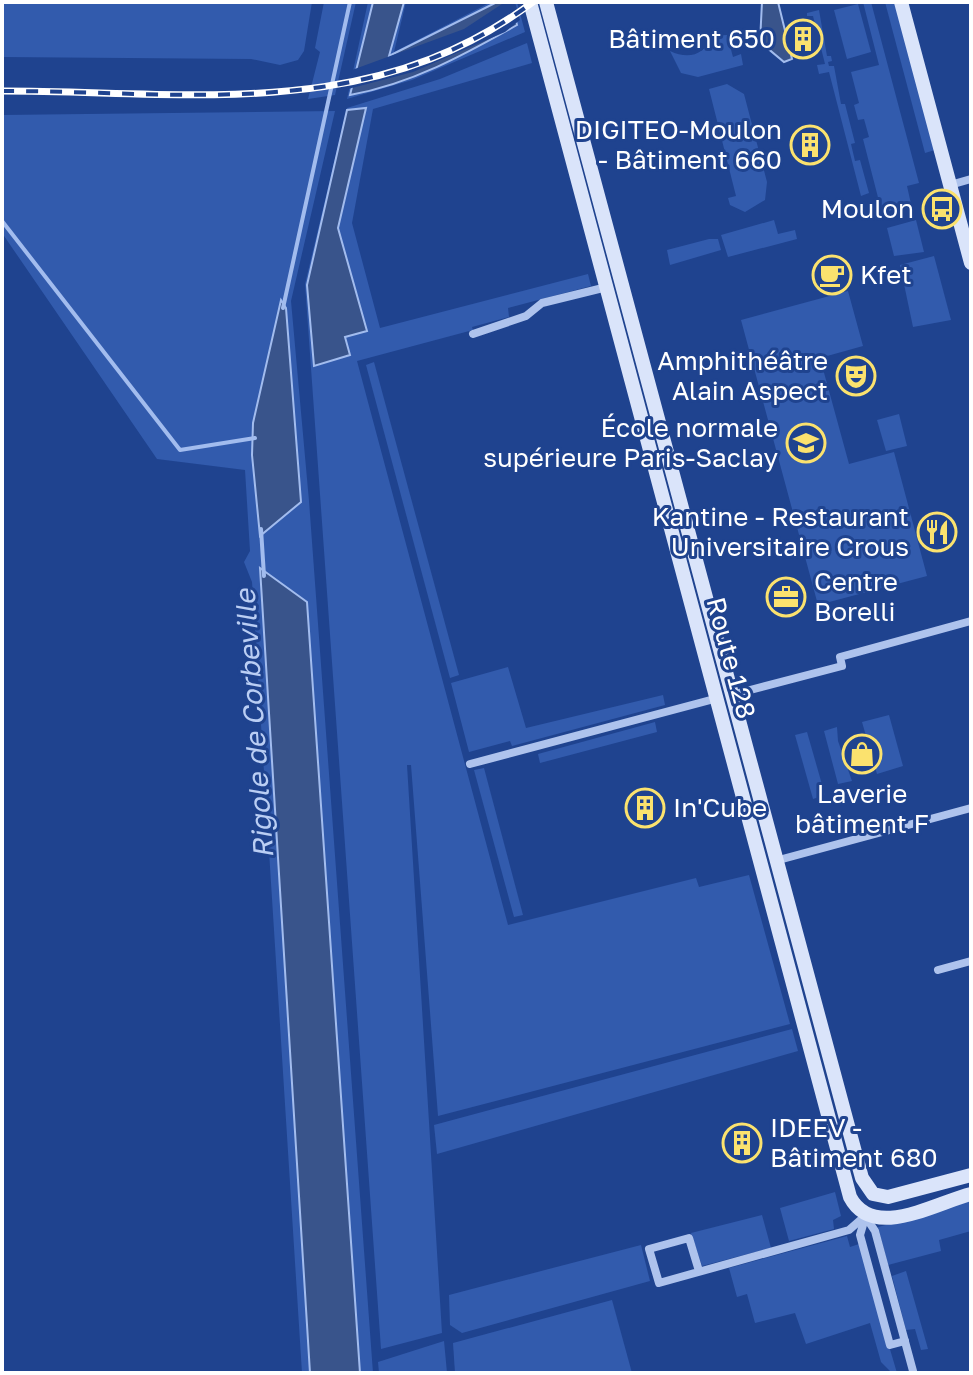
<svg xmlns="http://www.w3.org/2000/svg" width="973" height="1375" font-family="'Golos Text',sans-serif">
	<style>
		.green { fill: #325bad }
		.water { fill: #39548b; stroke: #a2bcee; stroke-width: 2 }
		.pier { fill: #1f438f }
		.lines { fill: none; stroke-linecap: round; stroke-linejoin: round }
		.stream { stroke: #a2bcee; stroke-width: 4 }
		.street { stroke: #aec3ed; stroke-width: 8 }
		.secondary { stroke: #dae4fa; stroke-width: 14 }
		.rail-casing { stroke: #fff; stroke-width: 7 }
		.rail { stroke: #1f438f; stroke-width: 4; stroke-dasharray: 12; stroke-linecap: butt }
		.labels { text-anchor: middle; stroke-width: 6; stroke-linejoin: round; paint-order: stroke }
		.poi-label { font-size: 26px; fill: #fff; stroke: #1f438f; text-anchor: end }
		.street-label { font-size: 26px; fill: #fff; stroke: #1f438f }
		.water-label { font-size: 28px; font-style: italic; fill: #bacef4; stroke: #1f438f }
	</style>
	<rect width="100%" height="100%" fill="#1f438f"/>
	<g class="green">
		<polygon points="2,2 312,2 304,51 298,60 280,65 251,59 2,57"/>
		<polygon points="324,2 356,2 335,95 308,99 320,52 315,48"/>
		<polygon points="368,2 406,2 394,52 491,2 517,2 525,32 412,80 347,99"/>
		<polygon points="863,2 871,2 919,183 907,186 911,204 882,213 863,139 869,137 864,119 858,120 854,105 859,103 851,72 879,65"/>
		<polygon points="885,2 895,2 935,150 925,153"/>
		<polygon points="858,4 871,52 847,59 834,10"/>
		<polygon points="819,10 827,56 831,56 832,61 828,62 829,66 834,66 841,104 845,104 855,143 851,144 855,161 860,160 869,193 861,196 829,72 819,74 817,65 825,64 813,16 807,16 807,13"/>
		<path d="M727 35 733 57 741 54 743 65 698 77 681 73 670 51C689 60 704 55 713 36Z"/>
		<polygon points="527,43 532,63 373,109 352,223 380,328 588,274 591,286 508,308 509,317 472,327 473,330 357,361 508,925 696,878 699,887 749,875 790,1024 438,1116 411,765 407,765 442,1333 381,1349 305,284 347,108 440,79"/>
		<polygon points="727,84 744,94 767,182 765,200 745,212 730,205 728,198 736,196 709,89"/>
		<polygon points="335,111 291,301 309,501 373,1373 302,1373 252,582 244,562 250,551 245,470 157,459 2,233 2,115"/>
		<polygon points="774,220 778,234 795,230 797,239 728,257 721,235"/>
		<polygon points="916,220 924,252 894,256 887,228"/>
		<polygon points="709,239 718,239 721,250 670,265 667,250"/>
		<polygon points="934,256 951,320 913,327 900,265"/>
		<polygon points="848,291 863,346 820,358 849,464 894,452 927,576 818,605 741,320"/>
		<polygon points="374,362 459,675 450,678 366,365"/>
		<polygon points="899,414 907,446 886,451 877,420"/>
		<polygon points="508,667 526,728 663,695 665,705 512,746 510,741 469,752 451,683"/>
		<polygon points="889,715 903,766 877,774 862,722"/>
		<polygon points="655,722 657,732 540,763 538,754"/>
		<polygon points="837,727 838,741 852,781 838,784 824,731"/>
		<polygon points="807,732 825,795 813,799 795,735"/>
		<polygon points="484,768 523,915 514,917 474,770"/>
		<polygon points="792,1029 798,1051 437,1154 434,1125"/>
		<polygon points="835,1192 841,1216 833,1220 834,1229 789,1241 780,1208"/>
		<polygon points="971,1197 971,1231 939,1240 941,1251 888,1265 878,1227 939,1211"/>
		<polygon points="762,1215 771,1248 702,1266 691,1233"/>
		<polygon points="847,1236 850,1247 859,1244 897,1373 892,1373 881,1362 870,1323 806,1344 795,1313 755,1323 747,1294 737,1297 729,1268"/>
		<polygon points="641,1245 650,1281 462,1333 450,1325 449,1295"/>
		<polygon points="906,1271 928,1349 921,1350 915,1329 906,1330 892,1276"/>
		<polygon points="612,1300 632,1373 455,1373 453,1343"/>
		<polygon points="444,1341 447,1373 379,1373 378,1362"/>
	</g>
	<g class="water">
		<path d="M373 2H404L389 56 497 2H511L517 25C464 55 411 84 350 95Z"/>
		<polygon points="762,2 778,2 792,59 784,62 760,42"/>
		<polygon points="366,108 338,228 367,331 345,337 350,355 314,366 307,285 347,110"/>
		<polygon points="281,300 286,308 301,502 260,536 252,455 253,423"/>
		<polygon points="260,568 307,602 360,1373 310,1373"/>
	</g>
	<polygon class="pier" points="505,2 515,2 520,20 505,32 413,72 348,89 352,70 464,29"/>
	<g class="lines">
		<g class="stream">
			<polyline points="2,221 180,450 255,438"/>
			<polyline points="283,308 350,2"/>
			<polyline points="261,529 264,576"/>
		</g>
		<g class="street">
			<polyline points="950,185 971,179"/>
			<polyline points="473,334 526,316 542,303 607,287"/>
			<polyline points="731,695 842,666 840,657 971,621"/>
			<polyline points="470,764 718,698"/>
			<polyline points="775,861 971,808"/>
			<polyline points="938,970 971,961"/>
			<polyline points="865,1216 875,1231 913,1371"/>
			<polyline points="865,1218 860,1235 890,1345 905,1341"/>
			<polyline points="699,1271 689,1238 649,1249 659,1283 849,1230 865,1216"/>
		</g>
		<g class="secondary">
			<path d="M530 2 850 1197C873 1241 935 1203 971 1194"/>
			<polyline points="546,2 862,1178 873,1194 888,1197 971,1175"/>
			<polyline points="901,2 971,263"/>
		</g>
		<g class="rail-casing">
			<path id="rail" d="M2 91C192 91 370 123 533 2"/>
		</g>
		<use href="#rail" class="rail"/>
	</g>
	<defs>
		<g id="building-ring" transform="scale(2)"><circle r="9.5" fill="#1f438f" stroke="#fbe26e" stroke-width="1.5"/><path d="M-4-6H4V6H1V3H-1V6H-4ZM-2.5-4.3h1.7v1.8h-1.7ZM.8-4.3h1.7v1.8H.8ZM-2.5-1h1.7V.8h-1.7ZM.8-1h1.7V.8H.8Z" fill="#fbe26e"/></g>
		<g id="bus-ring" transform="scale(2)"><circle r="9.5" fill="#1f438f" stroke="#fbe26e" stroke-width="1.5"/><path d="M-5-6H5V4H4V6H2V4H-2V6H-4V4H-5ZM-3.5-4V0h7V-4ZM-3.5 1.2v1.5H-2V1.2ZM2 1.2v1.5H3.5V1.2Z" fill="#fbe26e"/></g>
		<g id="cafe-ring" transform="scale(2)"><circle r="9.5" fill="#1f438f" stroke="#fbe26e" stroke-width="1.5"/><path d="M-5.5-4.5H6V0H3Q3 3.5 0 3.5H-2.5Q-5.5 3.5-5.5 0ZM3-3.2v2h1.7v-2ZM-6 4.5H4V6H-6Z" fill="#fbe26e"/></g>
		<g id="theatre-ring" transform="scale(2)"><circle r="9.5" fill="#1f438f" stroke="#fbe26e" stroke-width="1.5"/><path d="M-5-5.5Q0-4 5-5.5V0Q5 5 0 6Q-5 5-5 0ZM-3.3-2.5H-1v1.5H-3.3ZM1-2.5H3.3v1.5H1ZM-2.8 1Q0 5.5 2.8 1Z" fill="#fbe26e"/></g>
		<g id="university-ring" transform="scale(2)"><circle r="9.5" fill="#1f438f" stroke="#fbe26e" stroke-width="1.5"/><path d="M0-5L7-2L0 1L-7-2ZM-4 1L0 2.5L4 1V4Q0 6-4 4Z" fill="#fbe26e"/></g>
		<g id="restaurant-ring" transform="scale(2)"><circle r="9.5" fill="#1f438f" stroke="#fbe26e" stroke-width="1.5"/><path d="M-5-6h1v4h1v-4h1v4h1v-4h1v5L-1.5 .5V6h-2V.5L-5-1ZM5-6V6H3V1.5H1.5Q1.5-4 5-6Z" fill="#fbe26e"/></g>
		<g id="office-ring" transform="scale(2)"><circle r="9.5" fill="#1f438f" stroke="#fbe26e" stroke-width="1.5"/><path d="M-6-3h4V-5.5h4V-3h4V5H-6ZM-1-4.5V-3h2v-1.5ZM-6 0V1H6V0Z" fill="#fbe26e"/></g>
		<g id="shop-ring" transform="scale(2)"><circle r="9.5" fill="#1f438f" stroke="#fbe26e" stroke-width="1.5"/><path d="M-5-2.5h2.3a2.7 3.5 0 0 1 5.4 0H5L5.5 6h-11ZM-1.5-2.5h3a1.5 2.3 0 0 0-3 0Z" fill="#fbe26e"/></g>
	</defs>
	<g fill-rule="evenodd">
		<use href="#building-ring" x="803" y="39"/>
		<use href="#building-ring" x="810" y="145"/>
		<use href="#bus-ring" x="942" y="209"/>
		<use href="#cafe-ring" x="832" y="275"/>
		<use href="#theatre-ring" x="856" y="376"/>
		<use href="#university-ring" x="806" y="443"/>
		<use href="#restaurant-ring" x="937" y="532"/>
		<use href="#office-ring" x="786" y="597"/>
		<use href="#shop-ring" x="862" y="754"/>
		<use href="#building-ring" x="645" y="808"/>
		<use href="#building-ring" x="742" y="1143"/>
	</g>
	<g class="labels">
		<g class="poi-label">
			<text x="775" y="48">Bâtiment 650</text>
			<text x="782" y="139">DIGITEO-Moulon<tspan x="782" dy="30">- Bâtiment 660</tspan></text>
			<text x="914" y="218">Moulon</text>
			<text x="860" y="284" text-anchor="start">Kfet</text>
			<text x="828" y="370">Amphithéâtre<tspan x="828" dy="30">Alain Aspect</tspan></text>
			<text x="778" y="437">École normale<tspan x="778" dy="30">supérieure Paris-Saclay</tspan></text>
			<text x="909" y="526">Kantine - Restaurant<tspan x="909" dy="30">Universitaire Crous</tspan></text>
			<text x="814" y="591" text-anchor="start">Centre<tspan x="814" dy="30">Borelli</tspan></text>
			<text x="862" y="803" text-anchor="middle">Laverie<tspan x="862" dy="30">bâtiment F</tspan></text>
			<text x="673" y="817" text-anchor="start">In'Cube</text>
			<text x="770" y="1137" text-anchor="start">IDEEV -<tspan x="770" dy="30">Bâtiment 680</tspan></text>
		</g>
		<g class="street-label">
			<text transform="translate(731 658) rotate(75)" y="9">Route 128</text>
		</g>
		<g class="water-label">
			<text transform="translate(254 724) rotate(-94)" y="10">Rigole de Corbeville</text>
		</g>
	</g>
	<rect width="973" height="1375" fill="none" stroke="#ffffff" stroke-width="8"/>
</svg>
